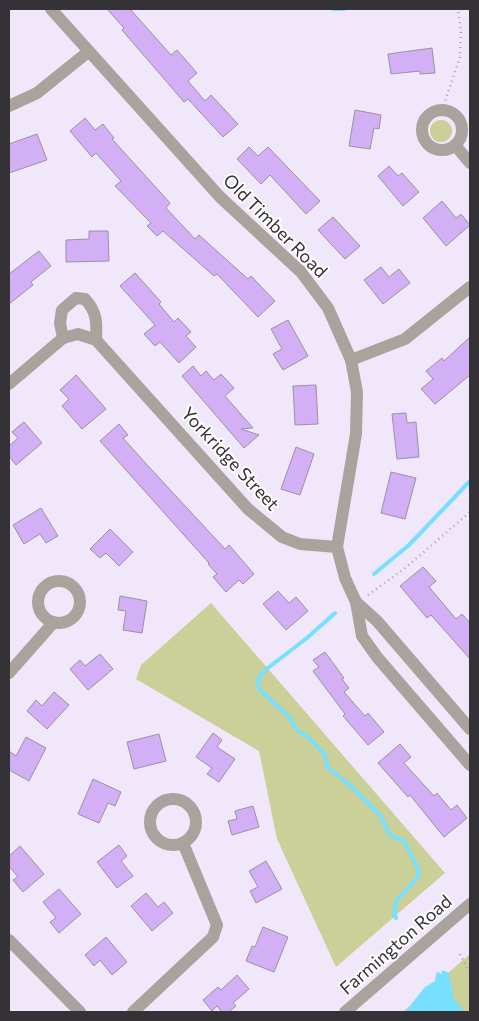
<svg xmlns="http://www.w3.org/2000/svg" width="479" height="1021" font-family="Commissioner,sans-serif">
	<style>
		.green { fill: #cbcf98 }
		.water { fill: #77e0fe }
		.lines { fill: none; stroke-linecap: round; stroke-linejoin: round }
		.stream { stroke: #77e0fe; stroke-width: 4 }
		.building { fill: #d3aff6; stroke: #9a92a2 }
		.path { stroke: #a9a3b1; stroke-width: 2.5; stroke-dasharray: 1 4; stroke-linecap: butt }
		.minor { stroke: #aaa29d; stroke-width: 12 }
		.tertiary { stroke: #aaa29d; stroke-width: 12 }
		.labels { text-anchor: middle; stroke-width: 4; stroke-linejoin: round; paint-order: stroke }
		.street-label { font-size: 18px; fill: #343137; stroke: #fff }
	</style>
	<rect width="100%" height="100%" fill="#f0e8fa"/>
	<g class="green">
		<circle cx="441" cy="131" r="11"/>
		<polygon points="211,603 445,873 336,967 277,839 259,751 136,679 141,665"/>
		<polygon points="470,954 470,1012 403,1012"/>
	</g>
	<polygon class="water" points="442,970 449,973 454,999 465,1012 405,1012 425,987 435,981 436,975 441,976"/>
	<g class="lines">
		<g class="stream">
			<polyline points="333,9 344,9"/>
			<polyline points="374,574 409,545 470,481"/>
			<polyline points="335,613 307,638 264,671 257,681 260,690 289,717 298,731 309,738 325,755 327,766 332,771 350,785 380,815 390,835 404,841 418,869 418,877 396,901 394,914 396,918"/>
			<polyline points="438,974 440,976"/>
		</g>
	</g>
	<g class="building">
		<polygon points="107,9 130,9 171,55 177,50 197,73 188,81 205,101 211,95 238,124 223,137 188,99 184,102 122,30 124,28"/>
		<polygon points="432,48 435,73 420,74 420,71 391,74 388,54"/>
		<polygon points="355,110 381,115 379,129 374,128 370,149 349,146"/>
		<polygon points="85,118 95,130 103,124 114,138 112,139 170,203 166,208 195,239 199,235 248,279 251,276 275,301 258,317 217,274 214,276 163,231 157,236 147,226 151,223 115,186 121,181 96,153 92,157 70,131"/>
		<polygon points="37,134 47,160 9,173 9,144"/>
		<polygon points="249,147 258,156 268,147 320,201 306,214 270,175 261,184 237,159"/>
		<polygon points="389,166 398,176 402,173 419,192 403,206 378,176"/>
		<polygon points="442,201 456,218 461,214 470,225 446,246 423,218"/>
		<polygon points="333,217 360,246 345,259 318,230"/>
		<polygon points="89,231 108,231 109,261 66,262 66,240 89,239"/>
		<polygon points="39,251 51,266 31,282 33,285 9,304 9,274"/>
		<polygon points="381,267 389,277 399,269 410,283 383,304 364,280"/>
		<polygon points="135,273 161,302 159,304 174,322 178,318 191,332 186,336 196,347 179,363 160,342 155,346 144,334 155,325 120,286"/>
		<polygon points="288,320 308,356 283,370 273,354 282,349 271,329"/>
		<polygon points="470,337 470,375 435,404 421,389 433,379 426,371 442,358 444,361"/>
		<polygon points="193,366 201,376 206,371 214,380 221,374 234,388 225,396 253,428 241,429 259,435 244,448 182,376"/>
		<polygon points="76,375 106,409 82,429 62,406 69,399 60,390"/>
		<polygon points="316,385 318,424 295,425 293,386"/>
		<polygon points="406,413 407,423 416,422 419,457 397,459 392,414"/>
		<polygon points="24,422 42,443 16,465 9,456 9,446 18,438 12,432"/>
		<polygon points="119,424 128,435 123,438 149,467 225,549 229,545 254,574 243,584 239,580 226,592 213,577 217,574 208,564 209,563 100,441"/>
		<polygon points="296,447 314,454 300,495 281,489"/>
		<polygon points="391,472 416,478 405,519 381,513"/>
		<polygon points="41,508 58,536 46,543 40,534 24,544 13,525"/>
		<polygon points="110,529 133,552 119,566 106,553 100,558 90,549"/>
		<polygon points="423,567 436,581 429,587 456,619 462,614 470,623 470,659 431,615 427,618 400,586"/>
		<polygon points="278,591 289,603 296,597 308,611 286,630 263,604"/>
		<polygon points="120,596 147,601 142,633 123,630 126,611 118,610"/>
		<polygon points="325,652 344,678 342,679 349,688 344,692 365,716 368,713 384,732 368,745 343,716 345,714 313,671 319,667 313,660"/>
		<polygon points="100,654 113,669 88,690 70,669 80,660 85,666"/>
		<polygon points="54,692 69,705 47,729 27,711 36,700 42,706"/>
		<polygon points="213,733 222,740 217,747 235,759 219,782 207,774 212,768 196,757"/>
		<polygon points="159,734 166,761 134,769 127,742"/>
		<polygon points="26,737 46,748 29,781 9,770 9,751 16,756"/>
		<polygon points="400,744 411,757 404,763 434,796 437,793 451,810 457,805 467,818 444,837 410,795 408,797 378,763"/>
		<polygon points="93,779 121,792 115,806 108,803 99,823 78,814"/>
		<polygon points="253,806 259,827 232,835 228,821 237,819 235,811"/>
		<polygon points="119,845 127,856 121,861 133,876 117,888 97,862"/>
		<polygon points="20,846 44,874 23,892 13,880 18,877 9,866 9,856"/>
		<polygon points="266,861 282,889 256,903 250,891 258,887 249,871"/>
		<polygon points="59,889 81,914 59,933 50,922 56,918 43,902"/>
		<polygon points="146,893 158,907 164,902 173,913 152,931 131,906"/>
		<polygon points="263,927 288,937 274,972 246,961 252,946 255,947"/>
		<polygon points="106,937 127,962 112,975 100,960 94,966 85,955"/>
		<polygon points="237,975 249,989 233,1003 236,1006 229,1012 222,1012 217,1006 212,1011 203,1000 218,987 221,990"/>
	</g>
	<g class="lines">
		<g class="path">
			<polyline points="442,110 460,57 461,32 458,9"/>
			<polyline points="368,595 404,569 470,512"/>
			<polyline points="460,954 470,973"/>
		</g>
		<g class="minor">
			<polyline points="51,9 220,197 301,272 328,308 351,360 357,392 356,434 337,547"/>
			<polyline points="9,106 37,93 88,52"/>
			<circle cx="442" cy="130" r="20"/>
			<polyline points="455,145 470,163"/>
			<path d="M63 338 60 323 62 310 76 298 85 299C97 312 97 322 96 340"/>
			<polyline points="351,360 405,339 470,287"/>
			<polyline points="9,384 63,338 78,334 96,340 248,509 282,537 300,544 337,547 345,578 356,602 362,636 377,657 470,765"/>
			<circle cx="59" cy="602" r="21"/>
			<polyline points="356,602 377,621 470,729"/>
			<polyline points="9,673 53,623"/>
			<circle cx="173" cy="822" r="23"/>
			<polyline points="9,940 80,1012"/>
			<polyline points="133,1012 213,937 217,925 183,843"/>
		</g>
		<polyline class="tertiary" points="345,1012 470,904"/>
	</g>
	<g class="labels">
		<g class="street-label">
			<text transform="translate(275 226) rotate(45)" y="6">Old Timber Road</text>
			<text transform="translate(230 459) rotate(47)" y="6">Yorkridge Street</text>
			<text transform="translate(396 945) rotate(-41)" y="6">Farmington Road</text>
		</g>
	</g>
	<rect width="479" height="1021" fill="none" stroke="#343137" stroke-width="20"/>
</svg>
